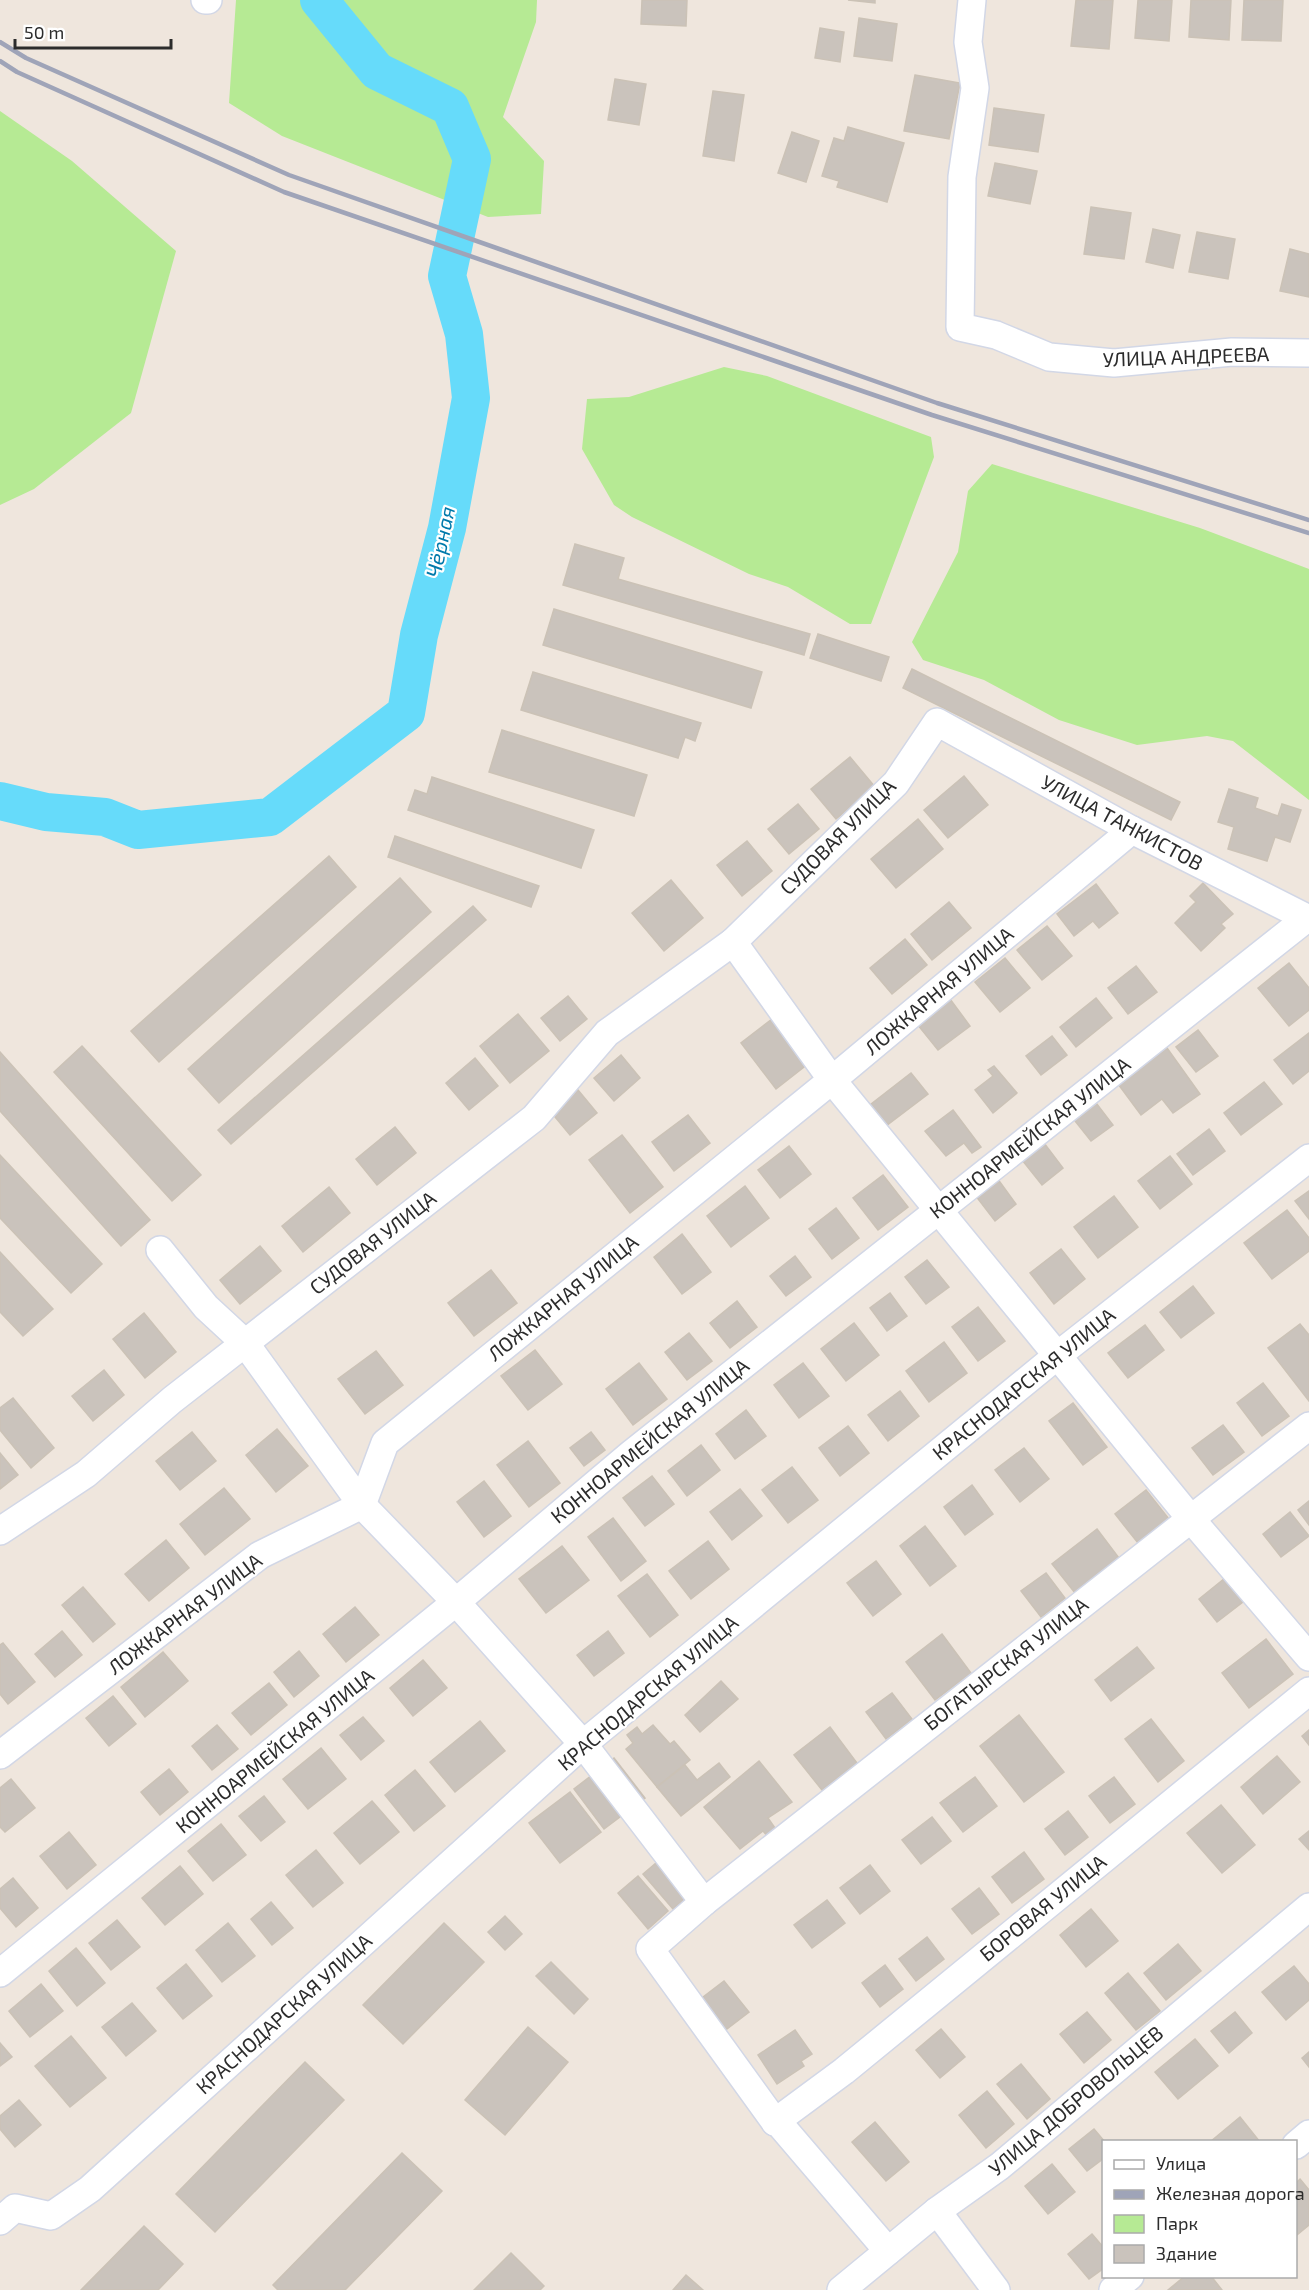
<svg xmlns="http://www.w3.org/2000/svg" width="1309" height="2290" font-family="'Exo 2',sans-serif">
	<style>
		.green { fill: #b6ea94 }
		.lines { fill: none; stroke-linecap: round; stroke-linejoin: round }
		.river { stroke: #66dbfa; stroke-width: 38 }
		.building { fill: #cac3bc; stroke: #cbc2b6; stroke-width: 1.5 }
		.minor-casing { stroke: #d2d7e6; stroke-width: 30 }
		.minor { stroke: #fff; stroke-width: 27 }
		.rail { stroke: #9fa4b8; stroke-width: 4.5 }
		.labels { text-anchor: middle; stroke-width: 4.5; stroke-linejoin: round; paint-order: stroke }
		.street-label { font-size: 20px; fill: #2c2c2c; stroke: #fff }
		.water-label { font-size: 21px; font-style: italic; fill: #007aab; stroke: #fff }
	</style>
	<rect width="100%" height="100%" fill="#efe6dd"/>
	<g class="green">
		<polygon points="236,0 537,0 536,22 503,117 544,161 541,214 488,217 282,136 229,103"/>
		<polygon points="0,111 72,161 176,251 131,413 34,489 0,505"/>
		<polygon points="724,367 767,376 931,437 934,457 871,624 850,624 788,587 749,574 632,517 614,505 582,449 587,399 629,397"/>
		<polygon points="992,464 1200,528 1309,569 1309,800 1233,741 1207,736 1137,745 1059,720 984,680 923,660 912,642 958,552 968,491"/>
	</g>
	<g class="lines">
		<polyline class="river" points="0,801 46,812 105,817 138,830 270,817 406,713 419,635 447,528 471,398 464,334 447,276 472,159 450,107 377,71 319,0"/>
	</g>
	<g class="building">
		<polygon points="642,0 687,0 686,26 641,24"/>
		<polygon points="848,0 875,0 875,3"/>
		<polygon points="1076,0 1113,0 1109,49 1071,46"/>
		<polygon points="1138,0 1172,0 1169,41 1135,38"/>
		<polygon points="1191,0 1231,0 1229,40 1189,37"/>
		<polygon points="1244,0 1283,0 1281,41 1242,40"/>
		<polygon points="859,18 897,24 892,61 854,56"/>
		<polygon points="820,28 844,32 840,62 815,58"/>
		<polygon points="915,75 960,83 949,139 904,131"/>
		<polygon points="615,79 646,84 639,125 608,120"/>
		<polygon points="713,91 744,95 734,161 703,156"/>
		<polygon points="994,108 1044,115 1038,152 989,145"/>
		<polygon points="848,127 904,143 887,202 837,187 839,181 822,176 834,138 844,141"/>
		<polygon points="792,132 819,141 806,182 778,173"/>
		<polygon points="995,163 1037,171 1030,204 988,196"/>
		<polygon points="1091,207 1131,213 1124,259 1084,254"/>
		<polygon points="1153,229 1180,235 1173,268 1146,262"/>
		<polygon points="1197,232 1235,239 1228,279 1189,272"/>
		<polygon points="1290,249 1309,254 1309,297 1280,291"/>
		<polygon points="575,544 624,558 618,579 810,634 804,655 563,585"/>
		<polygon points="554,609 762,672 751,708 543,645"/>
		<polygon points="818,634 889,657 881,681 810,658"/>
		<polygon points="912,669 1180,802 1171,820 903,688"/>
		<polygon points="533,672 701,723 695,741 685,737 678,758 521,710"/>
		<polygon points="502,730 647,775 634,816 489,772"/>
		<polygon points="850,757 875,787 836,819 811,789"/>
		<polygon points="964,776 988,805 948,838 924,810"/>
		<polygon points="432,777 594,830 581,868 408,810 415,790 427,794"/>
		<polygon points="1229,789 1258,798 1255,808 1278,816 1282,804 1301,810 1290,842 1275,837 1267,861 1228,849 1234,827 1218,822"/>
		<polygon points="798,804 819,829 789,854 768,829"/>
		<polygon points="918,819 943,849 896,888 871,859"/>
		<polygon points="395,836 539,886 531,907 388,857"/>
		<polygon points="747,841 772,871 742,896 717,865"/>
		<polygon points="329,856 356,887 159,1062 131,1031"/>
		<polygon points="400,878 431,912 219,1103 188,1069"/>
		<polygon points="671,880 703,918 664,951 632,913"/>
		<polygon points="1203,883 1233,914 1221,924 1225,928 1201,951 1175,923 1196,902 1190,896"/>
		<polygon points="1096,884 1118,913 1099,928 1093,921 1074,936 1057,914"/>
		<polygon points="949,902 971,928 932,960 911,934"/>
		<polygon points="473,906 486,920 231,1144 218,1130"/>
		<polygon points="1047,926 1072,956 1042,980 1017,950"/>
		<polygon points="905,939 927,965 892,994 870,968"/>
		<polygon points="1005,958 1030,988 1000,1012 975,982"/>
		<polygon points="1289,963 1309,988 1309,1010 1289,1026 1258,988"/>
		<polygon points="1136,966 1157,992 1128,1014 1108,988"/>
		<polygon points="568,996 587,1019 560,1041 541,1018"/>
		<polygon points="1096,998 1112,1018 1076,1047 1060,1027"/>
		<polygon points="950,999 970,1026 938,1050 917,1024"/>
		<polygon points="518,1014 549,1051 510,1083 480,1046"/>
		<polygon points="772,1019 808,1064 776,1089 741,1043"/>
		<polygon points="1198,1030 1218,1056 1196,1072 1176,1047"/>
		<polygon points="1309,1033 1309,1071 1293,1084 1274,1060"/>
		<polygon points="1052,1036 1067,1055 1041,1075 1026,1056"/>
		<polygon points="82,1046 201,1175 172,1201 54,1072"/>
		<polygon points="1167,1048 1200,1094 1173,1113 1162,1099 1141,1115 1118,1084"/>
		<polygon points="0,1052 150,1220 121,1246 0,1111"/>
		<polygon points="621,1055 640,1078 614,1101 594,1078"/>
		<polygon points="475,1058 498,1086 469,1110 446,1083"/>
		<polygon points="994,1066 1017,1093 993,1113 975,1090 993,1076 988,1070"/>
		<polygon points="911,1073 928,1094 886,1126 870,1105"/>
		<polygon points="1264,1082 1282,1104 1241,1135 1224,1113"/>
		<polygon points="578,1090 597,1113 570,1135 551,1112"/>
		<polygon points="1093,1099 1113,1125 1091,1141 1071,1116"/>
		<polygon points="953,1110 981,1147 972,1153 964,1143 946,1156 925,1131"/>
		<polygon points="688,1115 710,1143 674,1171 652,1142"/>
		<polygon points="395,1127 416,1153 377,1185 356,1159"/>
		<polygon points="1209,1129 1225,1151 1193,1175 1177,1154"/>
		<polygon points="622,1135 663,1187 630,1213 589,1160"/>
		<polygon points="1044,1143 1063,1168 1042,1185 1022,1160"/>
		<polygon points="789,1146 811,1174 780,1198 758,1170"/>
		<polygon points="0,1155 102,1264 71,1293 0,1218"/>
		<polygon points="1170,1156 1192,1184 1160,1209 1138,1181"/>
		<polygon points="883,1175 908,1207 878,1230 853,1198"/>
		<polygon points="997,1178 1016,1204 995,1221 975,1195"/>
		<polygon points="745,1186 769,1218 731,1247 707,1216"/>
		<polygon points="329,1187 350,1213 303,1252 282,1226"/>
		<polygon points="1309,1191 1309,1219 1295,1201"/>
		<polygon points="1114,1196 1138,1227 1098,1258 1074,1227"/>
		<polygon points="836,1208 859,1238 832,1259 809,1229"/>
		<polygon points="1287,1210 1309,1238 1309,1251 1272,1279 1244,1243"/>
		<polygon points="682,1234 711,1272 682,1294 654,1257"/>
		<polygon points="260,1246 281,1271 240,1304 220,1280"/>
		<polygon points="1061,1249 1085,1279 1054,1304 1030,1273"/>
		<polygon points="0,1252 53,1309 23,1336 0,1312"/>
		<polygon points="795,1256 811,1277 786,1296 770,1276"/>
		<polygon points="927,1260 949,1287 926,1304 905,1277"/>
		<polygon points="491,1270 517,1303 474,1336 448,1303"/>
		<polygon points="1193,1286 1214,1313 1181,1338 1160,1312"/>
		<polygon points="890,1293 907,1316 887,1331 870,1308"/>
		<polygon points="737,1301 757,1327 730,1348 710,1323"/>
		<polygon points="978,1307 1005,1341 978,1361 952,1327"/>
		<polygon points="144,1313 176,1352 145,1378 113,1339"/>
		<polygon points="854,1323 879,1355 846,1381 821,1349"/>
		<polygon points="1300,1324 1309,1335 1309,1401 1268,1348"/>
		<polygon points="1145,1325 1164,1350 1128,1378 1108,1353"/>
		<polygon points="689,1333 712,1361 687,1380 665,1352"/>
		<polygon points="944,1342 967,1373 929,1402 906,1371"/>
		<polygon points="535,1350 562,1384 528,1410 501,1376"/>
		<polygon points="376,1351 403,1385 365,1414 338,1379"/>
		<polygon points="639,1363 667,1399 633,1425 606,1389"/>
		<polygon points="803,1363 829,1396 799,1418 774,1385"/>
		<polygon points="104,1370 124,1395 93,1421 72,1396"/>
		<polygon points="1263,1383 1289,1416 1262,1436 1237,1403"/>
		<polygon points="900,1391 919,1416 888,1441 868,1415"/>
		<polygon points="13,1398 54,1448 31,1468 0,1430 0,1408"/>
		<polygon points="1073,1403 1107,1447 1083,1465 1049,1421"/>
		<polygon points="746,1410 766,1436 735,1459 716,1434"/>
		<polygon points="1223,1425 1244,1452 1213,1475 1192,1448"/>
		<polygon points="848,1426 869,1453 840,1476 819,1448"/>
		<polygon points="277,1429 308,1466 276,1492 246,1455"/>
		<polygon points="192,1432 216,1461 180,1490 156,1461"/>
		<polygon points="591,1432 605,1450 584,1466 570,1448"/>
		<polygon points="528,1441 560,1483 529,1507 497,1465"/>
		<polygon points="701,1445 720,1470 687,1496 668,1471"/>
		<polygon points="1024,1448 1049,1479 1020,1502 995,1470"/>
		<polygon points="0,1453 18,1475 0,1489"/>
		<polygon points="792,1467 818,1500 788,1523 762,1490"/>
		<polygon points="652,1476 674,1504 645,1526 623,1498"/>
		<polygon points="484,1481 511,1516 484,1537 457,1502"/>
		<polygon points="972,1485 993,1514 965,1535 944,1507"/>
		<polygon points="224,1488 250,1519 205,1555 180,1524"/>
		<polygon points="740,1489 762,1516 732,1540 710,1512"/>
		<polygon points="1146,1490 1169,1519 1138,1543 1115,1514"/>
		<polygon points="1309,1501 1309,1525 1298,1510"/>
		<polygon points="1290,1512 1309,1536 1281,1557 1263,1534"/>
		<polygon points="613,1518 646,1561 621,1581 588,1537"/>
		<polygon points="925,1526 956,1566 930,1586 900,1546"/>
		<polygon points="1097,1529 1119,1558 1075,1593 1052,1564"/>
		<polygon points="166,1540 189,1568 149,1601 125,1574"/>
		<polygon points="708,1541 729,1569 691,1599 669,1571"/>
		<polygon points="562,1546 589,1580 546,1613 519,1579"/>
		<polygon points="876,1561 901,1594 873,1616 847,1583"/>
		<polygon points="1046,1573 1065,1598 1041,1617 1021,1591"/>
		<polygon points="647,1574 678,1615 650,1637 618,1596"/>
		<polygon points="1230,1574 1248,1598 1217,1622 1199,1599"/>
		<polygon points="83,1587 115,1624 93,1642 62,1605"/>
		<polygon points="355,1607 379,1635 346,1662 323,1634"/>
		<polygon points="62,1631 82,1655 55,1677 35,1654"/>
		<polygon points="608,1631 624,1653 594,1676 577,1655"/>
		<polygon points="942,1634 971,1673 935,1700 906,1662"/>
		<polygon points="1266,1639 1293,1674 1249,1708 1222,1673"/>
		<polygon points="3,1643 35,1682 8,1704 0,1694 0,1645"/>
		<polygon points="1137,1647 1154,1668 1111,1701 1095,1680"/>
		<polygon points="299,1651 319,1676 294,1697 274,1672"/>
		<polygon points="163,1652 188,1681 145,1717 121,1687"/>
		<polygon points="423,1660 447,1688 413,1716 390,1688"/>
		<polygon points="721,1681 738,1699 700,1732 685,1715"/>
		<polygon points="269,1683 287,1705 251,1735 232,1713"/>
		<polygon points="892,1693 912,1719 886,1739 866,1712"/>
		<polygon points="113,1696 136,1724 109,1746 86,1718"/>
		<polygon points="1019,1715 1064,1772 1024,1802 980,1746"/>
		<polygon points="363,1717 384,1741 361,1760 340,1735"/>
		<polygon points="1151,1719 1184,1761 1158,1782 1125,1739"/>
		<polygon points="480,1721 505,1751 455,1792 430,1762"/>
		<polygon points="217,1725 238,1749 212,1770 192,1746"/>
		<polygon points="653,1725 670,1744 674,1741 690,1760 657,1787 626,1749 633,1743 627,1735 637,1727 642,1734"/>
		<polygon points="830,1727 857,1763 822,1790 794,1755"/>
		<polygon points="1309,1730 1309,1745 1302,1736"/>
		<polygon points="321,1748 346,1779 308,1809 283,1779"/>
		<polygon points="1277,1756 1300,1782 1263,1814 1241,1787"/>
		<polygon points="614,1758 645,1798 604,1829 574,1789"/>
		<polygon points="759,1761 792,1802 768,1818 777,1831 769,1838 763,1831 740,1849 704,1807"/>
		<polygon points="719,1763 730,1777 681,1816 657,1787 685,1765 697,1780"/>
		<polygon points="169,1769 188,1792 160,1815 141,1792"/>
		<polygon points="415,1770 445,1806 414,1831 385,1795"/>
		<polygon points="975,1777 997,1806 963,1832 940,1803"/>
		<polygon points="1114,1777 1135,1804 1110,1823 1089,1796"/>
		<polygon points="11,1779 35,1808 5,1832 0,1827 0,1788"/>
		<polygon points="570,1792 601,1832 560,1863 529,1823"/>
		<polygon points="264,1796 285,1822 261,1841 239,1816"/>
		<polygon points="372,1801 399,1832 360,1864 334,1833"/>
		<polygon points="1221,1805 1255,1845 1222,1873 1187,1833"/>
		<polygon points="1068,1811 1088,1837 1065,1855 1045,1829"/>
		<polygon points="932,1817 951,1841 921,1864 902,1840"/>
		<polygon points="221,1824 246,1855 213,1881 188,1851"/>
		<polygon points="1309,1831 1309,1850 1299,1839"/>
		<polygon points="69,1832 96,1865 67,1889 40,1856"/>
		<polygon points="316,1850 343,1883 313,1907 286,1875"/>
		<polygon points="1024,1852 1044,1879 1012,1903 992,1877"/>
		<polygon points="663,1857 693,1892 673,1909 643,1874"/>
		<polygon points="870,1865 890,1891 860,1914 840,1888"/>
		<polygon points="180,1866 203,1894 165,1925 142,1898"/>
		<polygon points="638,1876 668,1911 648,1929 618,1893"/>
		<polygon points="13,1878 38,1908 16,1927 0,1908 0,1889"/>
		<polygon points="979,1888 999,1914 972,1934 952,1909"/>
		<polygon points="827,1900 845,1923 812,1948 794,1925"/>
		<polygon points="271,1902 293,1928 272,1945 251,1919"/>
		<polygon points="1091,1909 1118,1941 1086,1967 1060,1935"/>
		<polygon points="505,1916 522,1934 505,1950 488,1932"/>
		<polygon points="117,1920 140,1947 111,1970 89,1943"/>
		<polygon points="228,1923 255,1956 222,1982 196,1950"/>
		<polygon points="444,1923 484,1962 403,2044 363,2005"/>
		<polygon points="927,1937 944,1959 916,1981 899,1959"/>
		<polygon points="1178,1944 1201,1971 1166,2000 1144,1973"/>
		<polygon points="76,1948 105,1983 77,2006 49,1971"/>
		<polygon points="551,1962 588,1999 574,2014 536,1976"/>
		<polygon points="186,1964 212,1996 183,2019 157,1988"/>
		<polygon points="885,1965 903,1989 880,2007 862,1983"/>
		<polygon points="1294,1966 1309,1984 1309,2000 1286,2020 1262,1992"/>
		<polygon points="1128,1973 1160,2011 1136,2030 1105,1993"/>
		<polygon points="724,1981 749,2012 723,2032 698,2001"/>
		<polygon points="41,1984 63,2011 30,2037 9,2011"/>
		<polygon points="132,2003 156,2031 126,2056 102,2027"/>
		<polygon points="1087,2012 1111,2040 1084,2063 1060,2034"/>
		<polygon points="1235,2012 1252,2033 1229,2053 1211,2031"/>
		<polygon points="528,2027 568,2062 505,2135 465,2100"/>
		<polygon points="941,2029 965,2057 940,2078 916,2050"/>
		<polygon points="795,2030 812,2054 801,2061 804,2066 777,2084 758,2055"/>
		<polygon points="71,2036 106,2078 70,2107 35,2066"/>
		<polygon points="1195,2039 1218,2066 1178,2099 1155,2072"/>
		<polygon points="0,2043 12,2057 0,2066"/>
		<polygon points="1309,2052 1309,2067 1302,2058"/>
		<polygon points="305,2062 344,2100 215,2232 176,2194"/>
		<polygon points="1021,2064 1050,2099 1027,2119 997,2084"/>
		<polygon points="987,2091 1014,2124 986,2148 959,2115"/>
		<polygon points="19,2100 41,2125 15,2147 0,2129 0,2116"/>
		<polygon points="1240,2117 1260,2142 1210,2142"/>
		<polygon points="875,2122 909,2162 886,2181 852,2142"/>
		<polygon points="1094,2129 1105,2142 1104,2158 1087,2171 1069,2149"/>
		<polygon points="402,2153 442,2191 345,2290 278,2290 273,2285"/>
		<polygon points="1052,2164 1075,2192 1048,2214 1025,2186"/>
		<polygon points="1300,2179 1309,2190 1309,2225 1297,2235 1296,2183"/>
		<polygon points="144,2226 183,2264 158,2290 81,2290"/>
		<polygon points="1092,2234 1104,2248 1104,2268 1089,2279 1068,2254"/>
		<polygon points="511,2253 544,2286 540,2290 474,2290"/>
		<polygon points="686,2275 703,2290 673,2290"/>
		<polygon points="1185,2276 1211,2276 1222,2290 1168,2290"/>
	</g>
	<g class="lines">
		<g class="minor-casing">
			<g id="minor">
				<polyline points="205,0 208,0"/>
				<polyline points="972,0 968,42 975,88 962,177 960,327 996,335 1049,357 1114,363 1232,352 1309,353"/>
				<polyline points="1309,919 1132,830 937,722 896,783 733,942 832,1080 1191,1519 1309,1657"/>
				<polyline points="160,1250 206,1307 245,1343 362,1505 456,1602 583,1744 704,1902 650,1949 775,2122 777,2121 888,2251"/>
				<polyline points="0,1531 86,1474 172,1400 534,1118 607,1033 733,942"/>
				<polyline points="0,1755 260,1555 362,1505 385,1443 832,1080 1132,830"/>
				<polyline points="704,1902 1309,1426"/>
				<polyline points="0,1973 456,1602 631,1454 1307,918"/>
				<polyline points="775,2122 844,2071 1309,1691"/>
				<polyline points="1296,2145 1309,2134"/>
				<polyline points="937,2211 996,2290"/>
				<polyline points="0,2221 15,2208 51,2216 90,2189 583,1744 1058,1355 1309,1158"/>
				<polyline points="841,2290 937,2211 1000,2166 1309,1907"/>
				<polyline points="1113,2290 1130,2276"/>
			</g>
		</g>
		<use href="#minor" class="minor"/>
		<g class="rail">
			<polyline points="0,42 26,58 289,175 937,403 1309,520"/>
			<polyline points="0,61 17,72 284,192 932,415 1309,533"/>
		</g>
	</g>
	<g class="labels">
		<g class="street-label">
			<text transform="translate(1186 357) rotate(-2)" y="7">УЛИЦА АНДРЕЕВА</text>
			<text transform="translate(1122 823) rotate(28)" y="7">УЛИЦА ТАНКИСТОВ</text>
			<text transform="translate(838 837) rotate(-45)" y="7">СУДОВАЯ УЛИЦА</text>
			<text transform="translate(939 991) rotate(-40)" y="7">ЛОЖКАРНАЯ УЛИЦА</text>
			<text transform="translate(1030 1138) rotate(-38)" y="7">КОННОАРМЕЙСКАЯ УЛИЦА</text>
			<text transform="translate(373 1243) rotate(-38)" y="7">СУДОВАЯ УЛИЦА</text>
			<text transform="translate(563 1298) rotate(-39)" y="7">ЛОЖКАРНАЯ УЛИЦА</text>
			<text transform="translate(1024 1384) rotate(-39)" y="7">КРАСНОДАРСКАЯ УЛИЦА</text>
			<text transform="translate(650 1441) rotate(-39)" y="7">КОННОАРМЕЙСКАЯ УЛИЦА</text>
			<text transform="translate(185 1614) rotate(-37)" y="7">ЛОЖКАРНАЯ УЛИЦА</text>
			<text transform="translate(1006 1664) rotate(-38)" y="7">БОГАТЫРСКАЯ УЛИЦА</text>
			<text transform="translate(648 1693) rotate(-40)" y="7">КРАСНОДАРСКАЯ УЛИЦА</text>
			<text transform="translate(275 1751) rotate(-39)" y="7">КОННОАРМЕЙСКАЯ УЛИЦА</text>
			<text transform="translate(1043 1908) rotate(-39)" y="7">БОРОВАЯ УЛИЦА</text>
			<text transform="translate(284 2014) rotate(-42)" y="7">КРАСНОДАРСКАЯ УЛИЦА</text>
			<text transform="translate(1076 2101) rotate(-40)" y="7">УЛИЦА ДОБРОВОЛЬЦЕВ</text>
		</g>
		<g class="water-label">
			<text transform="translate(441 542) rotate(-78)" y="7">Чёрная</text>
		</g>
	</g>
	<rect x="1102" y="2140" width="195" height="138" fill="#ffffff" stroke="#ababab" stroke-width="1.5"/>
	<rect x="1114" y="2160" width="30" height="9" fill="#ffffff" stroke="#ababab" stroke-width="1.5"/>
	<text x="1156" y="2170" font-size="18" fill="#2c2c2c">Улица</text>
	<rect x="1114" y="2190" width="30" height="9" fill="#9fa4b8" stroke="#ababab" stroke-width="1.5"/>
	<text x="1156" y="2200" font-size="18" fill="#2c2c2c">Железная дорога</text>
	<rect x="1114" y="2215" width="30" height="18" fill="#b6ea94" stroke="#ababab" stroke-width="1.5"/>
	<text x="1156" y="2230" font-size="18" fill="#2c2c2c">Парк</text>
	<rect x="1114" y="2245" width="30" height="18" fill="#cac3bc" stroke="#ababab" stroke-width="1.5"/>
	<text x="1156" y="2260" font-size="18" fill="#2c2c2c">Здание</text>
	<path d="M15 39v9h156v-9" fill="none" stroke="#2c2c2c" stroke-width="3"/>
	<text x="24" y="39" font-size="18" fill="#2c2c2c" stroke="#ffffff" stroke-width="4.5" paint-order="stroke">50 m</text>
</svg>
